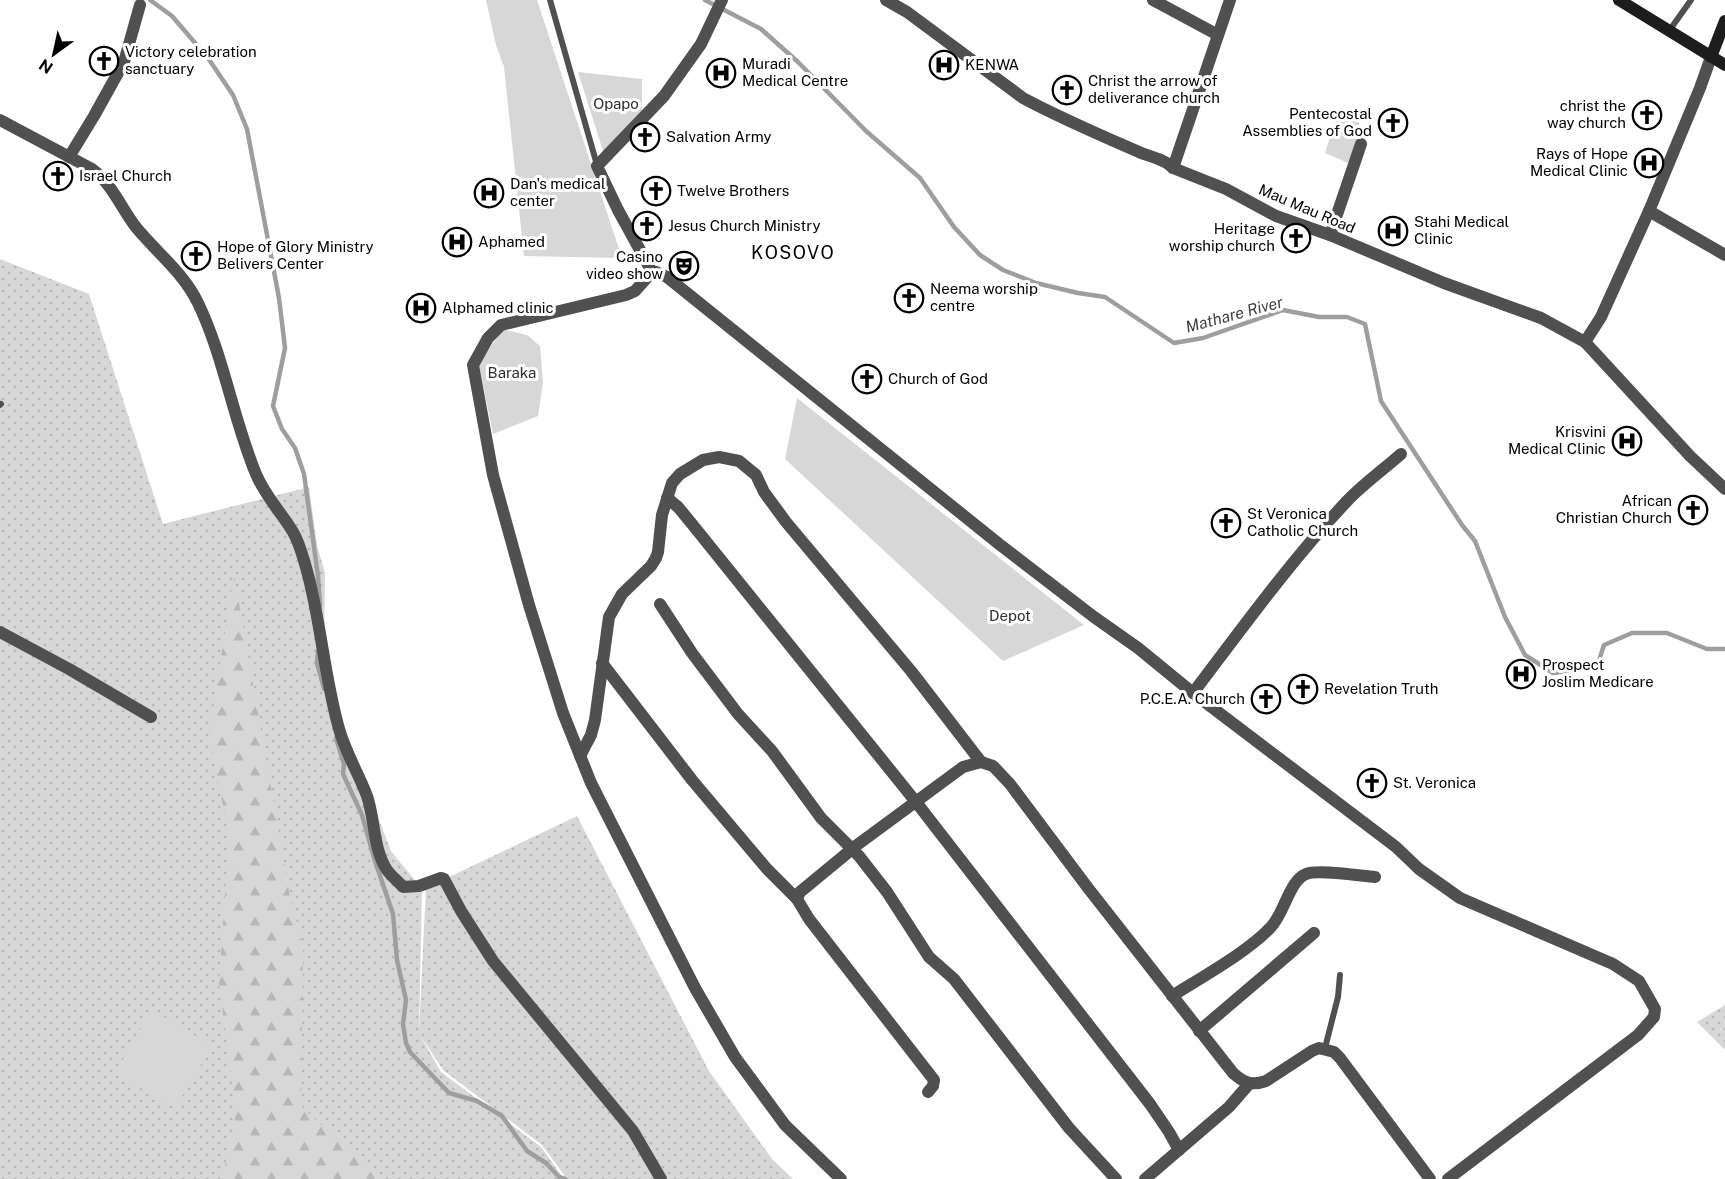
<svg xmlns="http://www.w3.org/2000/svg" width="1725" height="1179" font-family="'Public Sans',sans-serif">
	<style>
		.grass { fill: url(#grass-dots) }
		.forest { fill: url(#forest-firs) }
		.park { fill: #d7d7d7 }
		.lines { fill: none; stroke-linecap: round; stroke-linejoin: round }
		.stream { stroke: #9e9e9e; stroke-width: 4.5 }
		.lane { stroke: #505050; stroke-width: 6 }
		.street { stroke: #505050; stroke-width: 12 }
		.secondary { stroke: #1d1d1d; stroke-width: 12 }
		.labels { text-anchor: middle; stroke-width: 6; stroke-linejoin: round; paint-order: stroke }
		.poi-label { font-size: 15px; fill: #000; stroke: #fff; text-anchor: start }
		.park-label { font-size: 15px; fill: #2e2e2e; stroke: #fff }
		.street-label { font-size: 15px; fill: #000; stroke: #fff }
		.water-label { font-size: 16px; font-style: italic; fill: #3f3f3f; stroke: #fff }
		.quarter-label { font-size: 18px; letter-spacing: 1.5px; fill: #000; stroke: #fff }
	</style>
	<defs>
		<pattern id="grass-dots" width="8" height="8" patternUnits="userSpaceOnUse" patternTransform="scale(1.5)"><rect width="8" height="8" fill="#d7d7d7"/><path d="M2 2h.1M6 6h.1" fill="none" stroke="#b7b7b7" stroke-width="1.8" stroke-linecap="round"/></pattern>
		<pattern id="forest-firs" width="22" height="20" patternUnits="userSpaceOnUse" patternTransform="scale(1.5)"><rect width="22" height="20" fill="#d7d7d7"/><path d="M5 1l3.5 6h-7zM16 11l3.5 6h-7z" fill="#b7b7b7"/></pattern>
	</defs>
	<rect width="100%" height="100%" fill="#fff"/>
	<g class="grass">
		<polygon points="0,259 89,294 163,524 309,487 317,545 325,573 324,662 337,711 391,851 422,889 419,1033 426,888 577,816 709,1071 772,1159 793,1179 567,1179 542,1145 443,1070 420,1035 441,1072 541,1147 564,1179 0,1179"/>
		<polygon points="1725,1005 1725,1050 1697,1022"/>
	</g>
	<polygon class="forest" points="234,574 290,897 303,945 301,1106 380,1179 222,1179 236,1113 219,983 229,836 209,735"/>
	<g class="park">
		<polygon points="486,0 537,0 622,258 524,256 504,67 496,45"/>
		<polygon points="578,72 642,79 642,116 603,151"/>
		<polygon points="1359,112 1359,135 1350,164 1325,153 1335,122"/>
		<polygon points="502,329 527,335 540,346 543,382 538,416 493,434 479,365"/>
		<polygon points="797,398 1084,625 1003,661 785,459"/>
		<polygon points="152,1010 212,1046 175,1108 115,1073"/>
	</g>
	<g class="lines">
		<g class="stream">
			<polyline points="150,0 172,16 208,58 233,95 247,129 279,298 285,348 273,406 282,429 295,448 304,474 318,576 320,606"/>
			<polyline points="705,0 761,29 798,62 866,131 920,178 954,227 980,255 1003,270 1036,283 1078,293 1105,297 1174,343 1203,338 1283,310 1319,317 1347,317 1365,324 1381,401 1462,525 1475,541 1505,617 1525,655 1553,673 1597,667 1604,645 1632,633 1667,633 1707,649 1725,649"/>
			<polyline points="318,651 317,663 324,689"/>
			<polyline points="336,738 344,764 343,774 362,815 374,858 393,914 397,960 406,1000 403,1024 406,1043 410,1052 449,1093 477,1101 502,1116 527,1151 546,1163 559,1177 565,1179"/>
		</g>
		<g class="lane">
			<polyline points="550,0 597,165"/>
			<polyline points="1669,31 1691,0"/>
			<polyline points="0,405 1,404"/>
			<polyline points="1325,1048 1338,997 1340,975"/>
		</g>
		<g class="street">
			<polyline points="722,0 701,44 664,96 597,166 618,210 652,272 656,272 667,277 999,544 1094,617 1138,648 1193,693 1396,847 1419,869 1460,898 1613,964 1639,981 1655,1009 1654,1017 1638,1035 1448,1179"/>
			<path d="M886 0 907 12 1023 98C1060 118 1100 135 1139 152 1150 157 1165 159 1173 168L1226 189 1276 216 1330 235 1444 283 1541 318 1585 342 1690 456 1725 489"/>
			<polyline points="1153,0 1218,35"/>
			<path d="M0 120 92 169C111 183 121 207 135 226 156 252 183 272 198 303 224 357 233 419 256 474 265 496 281 512 293 532 300 543 309 577 312 592 322 636 326 681 338 725 344 750 358 772 367 796 375 819 373 849 387 870 391 876 398 881 403 887L419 886 441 878 444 879 461 911 493 961 633 1131 661 1179"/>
			<polyline points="69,157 94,116 124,62 140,5"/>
			<polyline points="1173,168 1230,0"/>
			<polyline points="1649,211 1725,255"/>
			<polyline points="1330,235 1361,144"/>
			<polyline points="652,272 635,291 626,295 501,325 488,338 473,365 493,475 529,605 563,713 591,783 695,988 735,1057 785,1125 841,1179"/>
			<polyline points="1585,342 1601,317 1649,211 1700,88 1711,57"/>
			<polyline points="667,498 678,507 692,524 916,802 1150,1104 1169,1132 1179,1150"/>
			<polyline points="660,604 692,653 738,714 772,751 821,818 859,856 887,892 929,957 954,979 1069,1128 1116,1179"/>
			<polyline points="0,632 69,669 151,717"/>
			<polyline points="602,663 692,780 767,869 797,899"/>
			<path d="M1193 693C1243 627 1292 559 1349 499 1365 483 1384 469 1401 454"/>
			<polyline points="580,756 591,735 595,720 609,617 622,594 651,566 656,558 658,552 662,515 672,483 680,474 703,460 719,457 739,461 756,475 764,492 786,522 911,671 981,762"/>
			<path d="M1172 996C1202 977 1249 951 1271 927 1285 912 1289 881 1306 874 1317 869 1361 876 1375 877"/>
			<polyline points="1199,1031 1314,933"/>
			<path d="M928 1092 933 1086 934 1080 809 919 797 899 800 892 857 845 963 767 981 762 993 766 1010 784 1088 888 1233 1073C1244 1083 1252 1086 1266 1081L1312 1051 1319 1048 1334 1052 1340 1058 1430 1179"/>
			<polyline points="1145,1179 1229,1107 1249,1084"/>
		</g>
		<g class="secondary">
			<polyline points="1619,0 1725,65"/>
			<polyline points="1711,57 1725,21"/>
		</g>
	</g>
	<defs>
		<g id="church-ring" transform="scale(1.5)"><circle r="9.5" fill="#fff" stroke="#000" stroke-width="1.5"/><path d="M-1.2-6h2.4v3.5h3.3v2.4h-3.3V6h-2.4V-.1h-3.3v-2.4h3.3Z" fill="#000"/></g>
		<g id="hospital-ring" transform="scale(1.5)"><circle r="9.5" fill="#fff" stroke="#000" stroke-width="1.5"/><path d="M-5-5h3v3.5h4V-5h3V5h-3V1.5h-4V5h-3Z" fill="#000"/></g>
		<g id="theatre-ring" transform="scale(1.5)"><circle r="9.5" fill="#fff" stroke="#000" stroke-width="1.5"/><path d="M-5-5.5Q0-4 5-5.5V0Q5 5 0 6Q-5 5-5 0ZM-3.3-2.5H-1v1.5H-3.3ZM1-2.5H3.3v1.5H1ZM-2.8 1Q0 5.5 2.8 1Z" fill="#000"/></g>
	</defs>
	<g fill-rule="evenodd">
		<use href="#church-ring" x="104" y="61"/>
		<use href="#hospital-ring" x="944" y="65"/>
		<use href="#hospital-ring" x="721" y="73"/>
		<use href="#church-ring" x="1067" y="90"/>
		<use href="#church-ring" x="1647" y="115"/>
		<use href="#church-ring" x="1393" y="123"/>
		<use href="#church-ring" x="645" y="137"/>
		<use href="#hospital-ring" x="1649" y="163"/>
		<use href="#church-ring" x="58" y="176"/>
		<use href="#church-ring" x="656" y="191"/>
		<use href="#hospital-ring" x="489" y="193"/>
		<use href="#church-ring" x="647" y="226"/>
		<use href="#hospital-ring" x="1393" y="231"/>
		<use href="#church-ring" x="1296" y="238"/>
		<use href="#hospital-ring" x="457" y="242"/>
		<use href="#church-ring" x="196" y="256"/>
		<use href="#theatre-ring" x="684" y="266"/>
		<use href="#church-ring" x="909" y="298"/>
		<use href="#hospital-ring" x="421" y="308"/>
		<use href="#church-ring" x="867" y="379"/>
		<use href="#hospital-ring" x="1627" y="441"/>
		<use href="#church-ring" x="1693" y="510"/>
		<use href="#church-ring" x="1226" y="523"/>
		<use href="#hospital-ring" x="1521" y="674"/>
		<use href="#church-ring" x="1303" y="689"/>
		<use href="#church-ring" x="1266" y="699"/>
		<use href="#church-ring" x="1372" y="783"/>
	</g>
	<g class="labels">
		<g class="poi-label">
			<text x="125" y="57">Victory celebration<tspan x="125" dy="17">sanctuary</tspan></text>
			<text x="742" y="69">Muradi<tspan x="742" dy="17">Medical Centre</tspan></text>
			<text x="965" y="70">KENWA</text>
			<text x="1088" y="86">Christ the arrow of<tspan x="1088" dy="17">deliverance church</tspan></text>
			<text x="1626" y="111" text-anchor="end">christ the<tspan x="1626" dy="17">way church</tspan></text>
			<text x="1372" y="119" text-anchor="end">Pentecostal<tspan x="1372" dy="17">Assemblies of God</tspan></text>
			<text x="666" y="142">Salvation Army</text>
			<text x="1628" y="159" text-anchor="end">Rays of Hope<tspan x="1628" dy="17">Medical Clinic</tspan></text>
			<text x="79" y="181">Israel Church</text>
			<text x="510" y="189">Dan's medical<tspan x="510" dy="17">center</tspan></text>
			<text x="677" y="196">Twelve Brothers</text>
			<text x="1414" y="227">Stahi Medical<tspan x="1414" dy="17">Clinic</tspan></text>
			<text x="668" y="231">Jesus Church Ministry</text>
			<text x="1275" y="234" text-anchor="end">Heritage<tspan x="1275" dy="17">worship church</tspan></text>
			<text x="478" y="247">Aphamed</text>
			<text x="217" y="252">Hope of Glory Ministry<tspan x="217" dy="17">Belivers Center</tspan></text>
			<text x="663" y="262" text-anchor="end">Casino<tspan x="663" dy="17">video show</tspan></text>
			<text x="930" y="294">Neema worship<tspan x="930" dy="17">centre</tspan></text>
			<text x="442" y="313">Alphamed clinic</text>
			<text x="888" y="384">Church of God</text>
			<text x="1606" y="437" text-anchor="end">Krisvini<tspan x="1606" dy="17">Medical Clinic</tspan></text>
			<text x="1672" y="506" text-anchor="end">African<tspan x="1672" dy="17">Christian Church</tspan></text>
			<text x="1247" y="519">St Veronica<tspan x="1247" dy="17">Catholic Church</tspan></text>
			<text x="1542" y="670">Prospect<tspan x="1542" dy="17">Joslim Medicare</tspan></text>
			<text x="1324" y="694">Revelation Truth</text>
			<text x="1245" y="704" text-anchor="end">P.C.E.A. Church</text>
			<text x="1393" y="788">St. Veronica</text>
		</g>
		<g class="park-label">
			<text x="616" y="109">Opapo</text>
			<text x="512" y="378">Baraka</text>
			<text x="1010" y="621">Depot</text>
		</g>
		<g class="street-label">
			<text transform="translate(1307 209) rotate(23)" y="5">Mau Mau Road</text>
		</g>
		<g class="water-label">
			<text transform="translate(1234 314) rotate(-15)" y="6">Mathare River</text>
		</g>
		<g class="quarter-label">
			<text x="793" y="259">KOSOVO</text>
		</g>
	</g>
	<g transform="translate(54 54) rotate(213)" stroke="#ffffff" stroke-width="4.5" paint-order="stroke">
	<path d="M0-4.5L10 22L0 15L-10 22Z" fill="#000000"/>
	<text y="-9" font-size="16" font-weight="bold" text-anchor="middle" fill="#000000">N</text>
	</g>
</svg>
